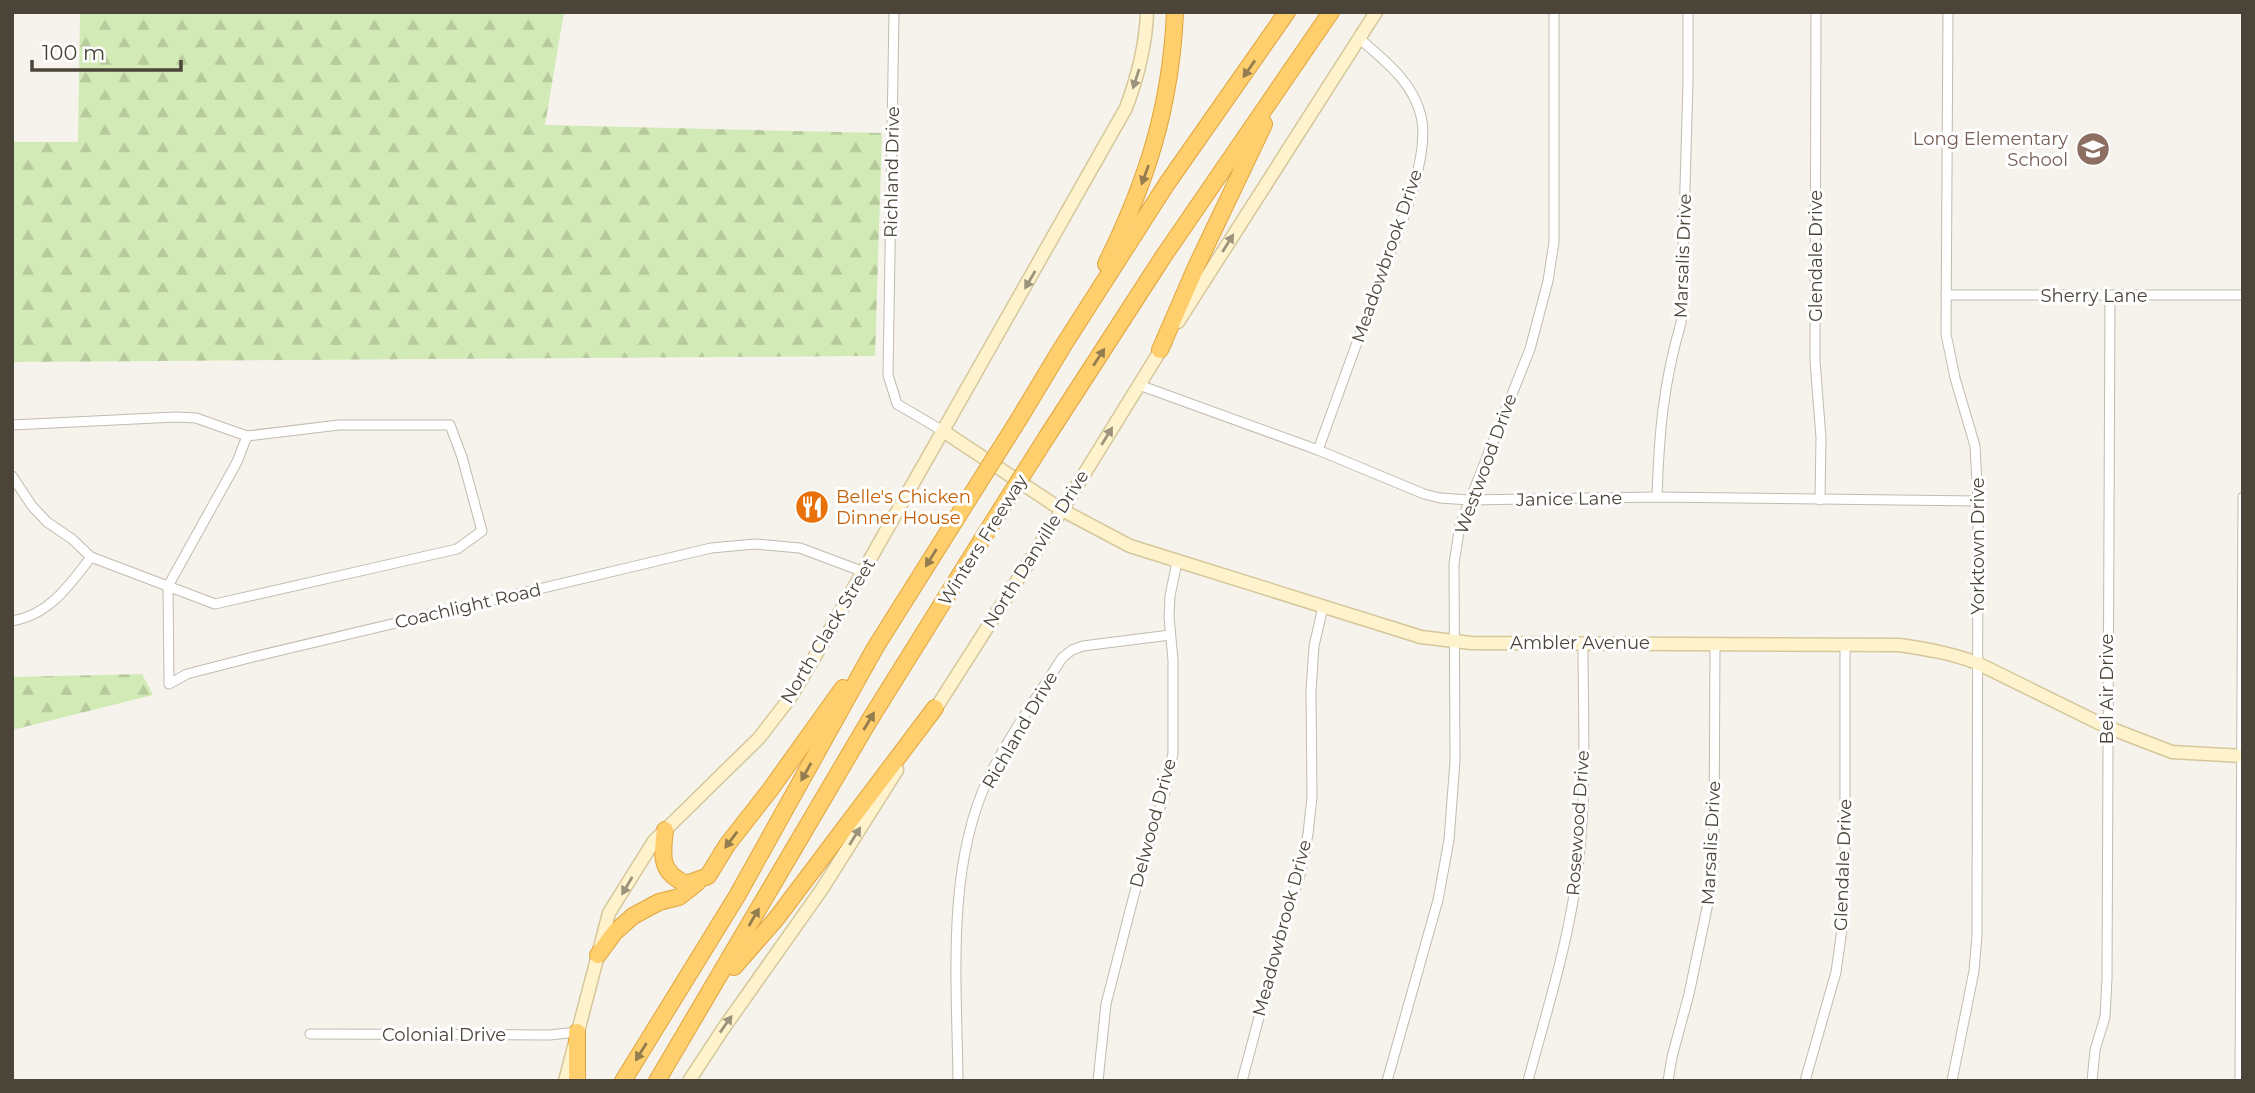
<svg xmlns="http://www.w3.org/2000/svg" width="2255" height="1093" font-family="Montserrat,sans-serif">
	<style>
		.forest { fill: url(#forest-firs) }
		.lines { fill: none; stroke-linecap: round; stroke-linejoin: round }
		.minor-casing { stroke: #c2bbae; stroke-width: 11 }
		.secondary-casing { stroke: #d6c79b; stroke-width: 15 }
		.motorway-casing { stroke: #e0a43c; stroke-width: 18 }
		.minor { stroke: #fff; stroke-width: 9 }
		.secondary { stroke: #fff3cd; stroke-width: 12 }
		.motorway { stroke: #ffcf6e; stroke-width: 16 }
		.motorway-bridge-casing { stroke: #e0a43c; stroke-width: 18; stroke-linecap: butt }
		.motorway-bridge { stroke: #ffcf6e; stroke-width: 16 }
		.oneway { fill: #937c4e }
		.oneway2 { fill: #9c937c }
		.labels { text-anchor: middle; stroke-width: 6; stroke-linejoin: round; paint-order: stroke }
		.education-label { font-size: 18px; fill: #785e54; stroke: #fff; text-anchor: end }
		.street-label { font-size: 18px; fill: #4b4439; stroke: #fff }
		.food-label { font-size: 18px; fill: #c56008; stroke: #fff; text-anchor: start }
	</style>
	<defs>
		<pattern id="forest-firs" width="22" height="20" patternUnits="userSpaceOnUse" patternTransform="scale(1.75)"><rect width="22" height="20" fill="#d2eab5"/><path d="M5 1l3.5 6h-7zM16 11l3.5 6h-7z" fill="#b6ca9c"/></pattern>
	</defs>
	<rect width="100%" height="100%" fill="#f6f3ec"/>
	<g class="forest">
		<polygon points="80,12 564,12 545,125 882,133 875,356 12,362 12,142 78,142"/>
		<polygon points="142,674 153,695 12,730 12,677"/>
	</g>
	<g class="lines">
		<g class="minor-casing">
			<g id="minor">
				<polyline points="894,12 888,375 897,404 943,431"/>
				<polyline points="1816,12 1815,361 1821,438 1820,500"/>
				<polyline points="1948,12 1946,334 1955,378 1975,446 1978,501 1977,935 1974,971 1952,1081"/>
				<polyline points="1946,295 2243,295"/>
				<polyline points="1139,385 1318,450 1424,494 1440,498 1469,500 1657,497 1978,501"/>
				<polyline points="12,425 176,417 196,418 247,436"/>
				<path d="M1318 450C1338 396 1357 343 1376 290 1392 246 1432 160 1421 116 1413 82 1385 61 1360 39"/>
				<polyline points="12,476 32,506 47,522 72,539 91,557 215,604 457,549 482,531 462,457 450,425 339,425 247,436 237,462 168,586 169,684 187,674 253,657 711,548 755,544 800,548 864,572"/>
				<path d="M1657 497C1659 435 1663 384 1681 323L1688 84V12"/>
				<path d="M12 621C49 615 69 586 91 557"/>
				<polyline points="310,1034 550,1035 577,1032"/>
				<path d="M958 1081C957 984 946 870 987 781 1007 738 1037 698 1062 658L1072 650 1083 646 1170 635"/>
				<polyline points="1098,1081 1106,1004 1134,895 1165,791 1173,753 1173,660 1169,617 1170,596 1177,562"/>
				<polyline points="1242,1081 1285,920 1300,875 1308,834 1312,797 1311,691 1314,646 1323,607"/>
				<polyline points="1387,1081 1438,900 1449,840 1455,761 1454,564 1460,525 1530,349 1548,281 1554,242 1554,12"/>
				<path d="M1528 1081C1545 1017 1565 954 1575 889 1588 808 1583 725 1583 644"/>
				<polyline points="1668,1081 1672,1057 1689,994 1711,889 1714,848 1715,643"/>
				<polyline points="1805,1081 1836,972 1842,929 1845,888 1845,645"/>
				<polyline points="2092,1081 2095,1050 2105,1017 2107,978 2110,296"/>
				<polyline points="2240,1081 2243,497"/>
			</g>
		</g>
		<g class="secondary-casing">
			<g id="secondary">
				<polyline points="1178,322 1376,12"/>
				<path d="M943 431 1062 510 1130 546 1421 637 1471 643 1899 645C1926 649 1951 653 1977 663L2107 727 2172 752 2243 756"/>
				<polyline points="931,716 1062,510 1165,343"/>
				<path d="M565 1081 609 913 654 841 759 738 790 698 814 658 1126 108C1138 76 1146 46 1147 12"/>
				<polyline points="689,1081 723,1029 822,889 897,770"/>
			</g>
		</g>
		<g class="motorway-casing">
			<g id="motorway">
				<path d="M1106 264C1147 181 1171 106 1175 12"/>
				<polyline points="1160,350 1196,267 1264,124"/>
				<polyline points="1019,419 1063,346 1166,185 1287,12"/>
				<polyline points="1048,435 1163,257 1331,12"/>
				<path d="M665 830C662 855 659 873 687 884L708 876 727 845 770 790 843 688"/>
				<polyline points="598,955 615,932 633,916 659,902 679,897 697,883"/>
				<polyline points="734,967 776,919 935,708"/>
				<polyline points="577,1081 577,1032"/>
				<polyline points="623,1081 737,896 875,648 968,500"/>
				<polyline points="657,1081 869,721 991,525"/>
			</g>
		</g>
		<use href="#minor" class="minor"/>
		<use href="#secondary" class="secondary"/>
		<use href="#motorway" class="motorway"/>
		<g class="motorway-bridge-casing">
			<g id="motorway-bridge">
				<polyline points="968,500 1019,419"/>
				<polyline points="991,525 1048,435"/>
			</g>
		</g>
		<use href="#motorway-bridge" class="motorway-bridge"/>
	</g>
	<defs><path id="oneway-solid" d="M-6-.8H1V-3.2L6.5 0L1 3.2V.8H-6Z" transform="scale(1.75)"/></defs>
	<g class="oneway">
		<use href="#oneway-solid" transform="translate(1249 69) rotate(125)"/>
		<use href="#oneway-solid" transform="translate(1145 175) rotate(110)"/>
		<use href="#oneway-solid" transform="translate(1099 357) rotate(-57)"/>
		<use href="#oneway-solid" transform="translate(931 558) rotate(122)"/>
		<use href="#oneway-solid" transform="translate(869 721) rotate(-59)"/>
		<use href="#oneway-solid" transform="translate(806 772) rotate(119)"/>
		<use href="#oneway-solid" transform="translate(731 840) rotate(127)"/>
		<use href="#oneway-solid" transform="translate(754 917) rotate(-60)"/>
		<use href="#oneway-solid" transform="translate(641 1052) rotate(122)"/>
	</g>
	<g class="oneway2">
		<use href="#oneway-solid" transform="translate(1136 79) rotate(108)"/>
		<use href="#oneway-solid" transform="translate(1228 243) rotate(-58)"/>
		<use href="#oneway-solid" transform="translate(1030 280) rotate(120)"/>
		<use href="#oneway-solid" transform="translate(1107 436) rotate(-58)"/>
		<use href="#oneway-solid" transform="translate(855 836) rotate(-58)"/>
		<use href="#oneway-solid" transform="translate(627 886) rotate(120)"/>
		<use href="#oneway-solid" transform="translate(726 1024) rotate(-55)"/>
	</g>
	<defs>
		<g id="school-disc" transform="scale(1.75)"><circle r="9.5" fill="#8d6e63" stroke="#fff"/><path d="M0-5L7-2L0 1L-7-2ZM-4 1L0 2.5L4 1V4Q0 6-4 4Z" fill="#fff"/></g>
		<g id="restaurant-disc" transform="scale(1.75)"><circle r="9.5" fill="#e8710a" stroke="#fff"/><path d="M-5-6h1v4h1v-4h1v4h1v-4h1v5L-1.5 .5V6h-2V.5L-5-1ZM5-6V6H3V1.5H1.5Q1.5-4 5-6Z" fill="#fff"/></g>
	</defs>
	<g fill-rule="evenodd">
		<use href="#school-disc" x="2093" y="149"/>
		<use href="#restaurant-disc" x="812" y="507"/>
	</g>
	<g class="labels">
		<g class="education-label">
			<text x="2068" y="145">Long Elementary<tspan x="2068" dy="21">School</tspan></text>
		</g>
		<g class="street-label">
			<text transform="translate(892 172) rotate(-89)" y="6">Richland Drive</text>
			<text transform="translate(1387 256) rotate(-71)" y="6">Meadowbrook Drive</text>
			<text transform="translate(1683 256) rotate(-88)" y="6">Marsalis Drive</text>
			<text transform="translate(1816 256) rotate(-90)" y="6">Glendale Drive</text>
			<text x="2094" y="302">Sherry Lane</text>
			<text transform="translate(1486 464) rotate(-70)" y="6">Westwood Drive</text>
			<text transform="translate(1569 499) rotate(-1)" y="6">Janice Lane</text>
			<text transform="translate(983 540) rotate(-58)" y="6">Winters Freeway</text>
			<text transform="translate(1978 546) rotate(-90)" y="6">Yorktown Drive</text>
			<text transform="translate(1036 549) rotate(-58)" y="6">North Danville Drive</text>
			<text transform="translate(468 606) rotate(-13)" y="6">Coachlight Road</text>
			<text transform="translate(828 631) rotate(-59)" y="6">North Clack Street</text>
			<text x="1580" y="649">Ambler Avenue</text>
			<text transform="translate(2107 689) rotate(-90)" y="6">Bel Air Drive</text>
			<text transform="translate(1020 730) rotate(-60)" y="6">Richland Drive</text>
			<text transform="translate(1153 823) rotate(-75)" y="6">Delwood Drive</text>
			<text transform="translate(1578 823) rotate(-86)" y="6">Rosewood Drive</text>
			<text transform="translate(1711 843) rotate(-87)" y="6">Marsalis Drive</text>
			<text transform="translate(1843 865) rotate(-88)" y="6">Glendale Drive</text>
			<text transform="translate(1282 928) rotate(-75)" y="6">Meadowbrook Drive</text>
			<text x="444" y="1041">Colonial Drive</text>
		</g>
		<g class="food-label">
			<text x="836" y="503">Belle's Chicken<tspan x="836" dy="21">Dinner House</tspan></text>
		</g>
	</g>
	<rect width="2255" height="1093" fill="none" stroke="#4b4439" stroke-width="28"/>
	<path d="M32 60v10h149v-10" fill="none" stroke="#4b4439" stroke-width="3.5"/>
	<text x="42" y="60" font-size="21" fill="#4b4439" stroke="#ffffff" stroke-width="5" paint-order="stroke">100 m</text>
</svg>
